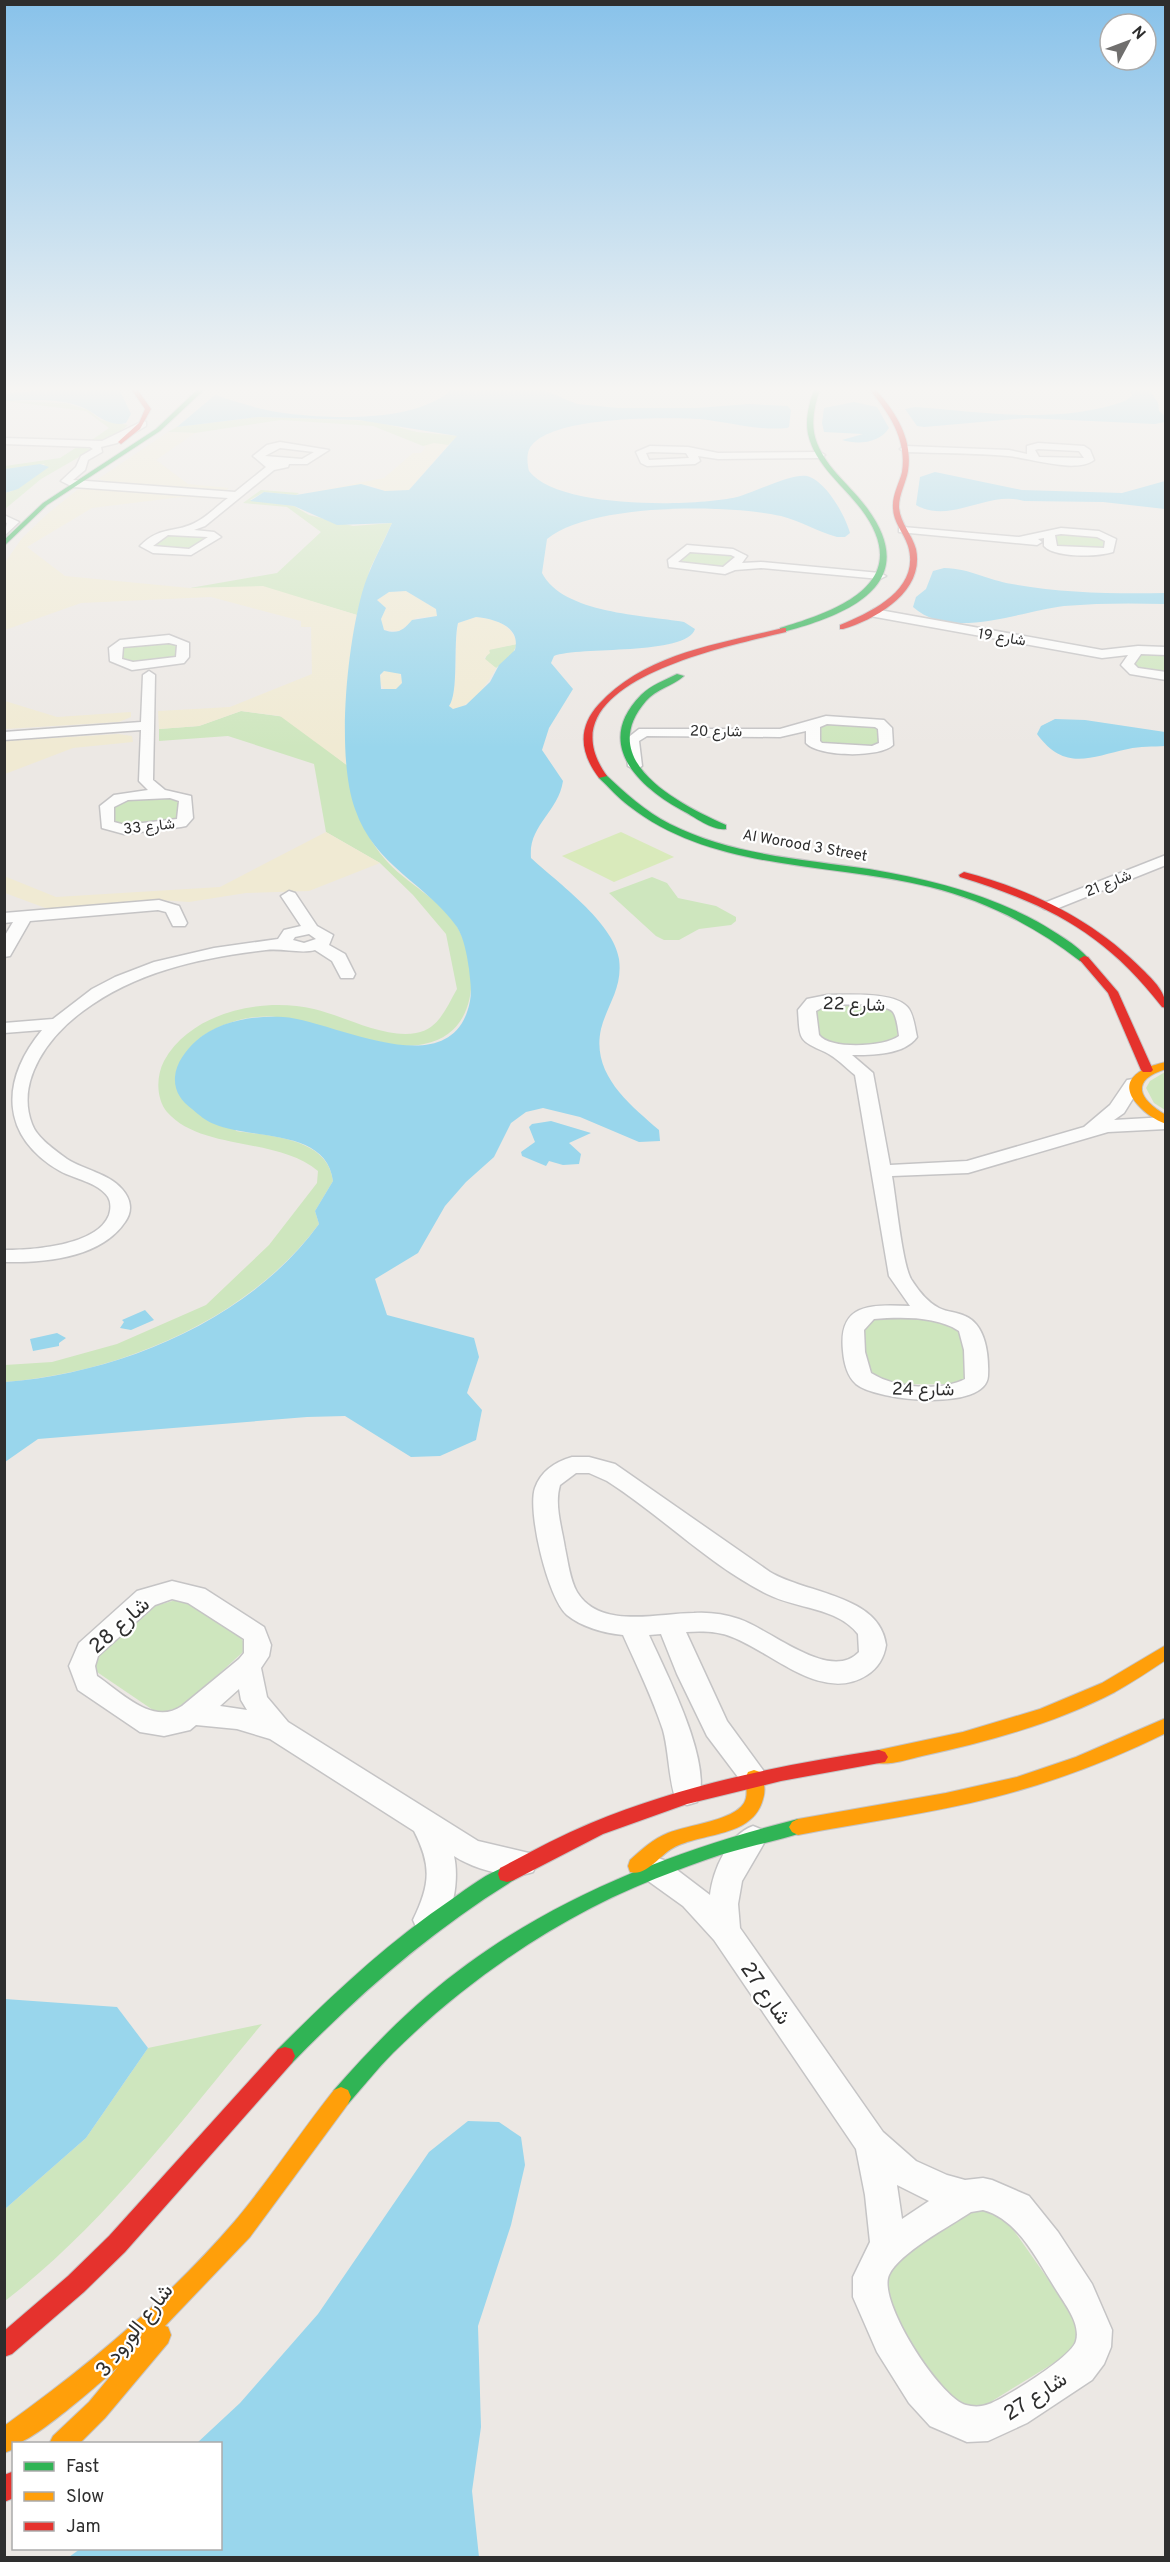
<svg xmlns="http://www.w3.org/2000/svg" width="1170" height="2562" font-family="Overpass,Vazirmatn,sans-serif">
	<style>
		.green { fill: #cee6be }
		.sand { fill: #f0ead3 }
		.pitch { fill: #d9eabb }
		.water { fill: #99d6ec; fill-rule: evenodd }
		.lines { fill: none; stroke-linecap: round; stroke-linejoin: round }
		.street-casing { stroke: #c5c4c5; stroke-width: 3 }
		.fast-casing { stroke: #c5c4c5; stroke-width: 2 }
		.slow-casing { stroke: #c5c4c5; stroke-width: 2 }
		.jam-casing { stroke: #c5c4c5; stroke-width: 2 }
		.street { fill: #fcfcfb; fill-rule: evenodd }
		.fast { fill: #30b455; fill-rule: evenodd }
		.slow { fill: #ff9f0a; fill-rule: evenodd }
		.jam { fill: #e5322d; fill-rule: evenodd }
		.labels { text-anchor: middle; stroke-width: 4.5; stroke-linejoin: round; paint-order: stroke }
		.far-street-label { font-size: 15px; fill: #2e2e2e; stroke: #fff }
		.street-label { font-size: 18px; fill: #2e2e2e; stroke: #fff }
		.near-street-label { font-size: 21px; fill: #2e2e2e; stroke: #fff }
	</style>
	<rect width="100%" height="100%" fill="#ece8e4"/>
	<g class="green">
		<polygon points="4,401 66,403 88,410 101,420 128,425 108,441 89,442 109,428 86,411"/>
		<polygon points="258,417 374,421 417,432 458,436 448,445 423,446 373,426 281,420 195,433 168,432 177,427"/>
		<polygon points="77,447 93,449 41,479 5,509 5,493 12,491 45,464 5,469 5,466 60,458"/>
		<polygon points="261,490 299,493 296,495 264,492 250,500 294,506 309,515 353,526 392,523 370,569 357,615 263,587 190,588 277,573 321,532 287,507 243,503"/>
		<polygon points="1061,533 1100,536 1105,539 1104,549 1055,547 1055,535"/>
		<polygon points="164,534 210,537 193,550 152,547 151,544"/>
		<polygon points="694,550 734,555 735,557 726,567 683,565 677,562 686,551"/>
		<polygon points="167,641 177,644 178,657 166,661 122,662 120,647"/>
		<polygon points="517,644 512,655 496,668 484,661 490,649"/>
		<polygon points="1142,653 1165,653 1165,674 1140,670 1133,665"/>
		<path d="M241 711 285 717 348 766C351 801 362 831 384 858 405 884 443 899 459 930 480 970 478 1034 424 1044 346 1059 288 981 201 1037L236 1131C270 1136 328 1138 333 1181L315 1211 319 1224C249 1319 120 1373 5 1382V1365L52 1362 117 1344 206 1305 269 1245 317 1183 318 1171C278 1137 201 1151 167 1112 156 1099 156 1076 164 1061 191 1012 262 997 314 1009 344 1016 385 1039 416 1033 439 1029 446 1008 457 989L446 934 413 895 380 863 326 832 314 764 228 736 159 741V729L199 726Z"/>
		<polygon points="825,723 868,724 880,729 879,747 830,747 819,742 818,726"/>
		<polygon points="170,796 179,798 180,819 122,827 112,822 114,805 121,800"/>
		<polygon points="652,877 667,883 678,898 716,906 736,917 736,921 731,925 699,929 679,940 664,940 656,936 609,893"/>
		<path d="M822 1005C834 1004 885 1002 892 1012 897 1018 897 1032 898 1040L892 1046 833 1045 818 1038 814 1011Z"/>
		<polygon points="1165,1072 1165,1110 1154,1103 1146,1088 1150,1081"/>
		<path d="M881 1318 940 1320 962 1332 969 1373C966 1382 961 1383 952 1384 930 1383 882 1389 868 1371L862 1328 872 1319Z"/>
		<path d="M176 1600 186 1602 240 1636 244 1643V1651L184 1706 163 1712 153 1710 97 1672C92 1662 95 1657 102 1649L155 1606Z"/>
		<path d="M262 2024C181 2121 105 2224 5 2301V2209L86 2138 148 2048Z"/>
		<path d="M981 2210 997 2214 1010 2225 1074 2316C1079 2333 1079 2342 1067 2355L984 2406C966 2407 956 2403 943 2393L879 2293 892 2257 969 2214Z"/>
	</g>
	<g class="sand">
		<polygon points="168,432 195,433 156,460 188,484 229,488 225,491 113,483 98,479"/>
		<polygon points="434,443 448,445 409,490 385,491 368,485 351,485 296,495 384,478 413,453 421,453 426,447 423,446"/>
		<path d="M91 488 219 498 181 497 92 508 27 547 65 576 190 588 263 586 357 615C348 666 344 715 348 766L280 716 241 711 199 726 159 729 158 711 230 707 312 674 311 627H301V621L211 597 81 603 5 630 4 564 22 538 46 515 77 490Z"/>
		<polygon points="406,591 436,609 437,616 416,618 400,631 384,630 381,619 386,608 377,600 389,592"/>
		<path d="M476 617C495 619 512 624 517 644L489 650 490 653 484 658 496 668C488 683 472 707 453 709L449 706C459 691 454 646 458 623Z"/>
		<circle cx="391" cy="680" r="11"/>
		<polygon points="5,701 57,717 131,712 131,717 119,722 5,729"/>
		<polygon points="118,734 132,736 133,742 73,748 5,774 5,741"/>
		<polygon points="326,832 380,863 309,891 246,893 189,902 159,900 48,909 5,893 4,876 56,897 220,887"/>
	</g>
	<polygon class="pitch" points="621,832 674,857 614,882 562,856"/>
	<g class="water">
		<path d="M50 389H119L131 414 126 423C110 427 100 417 88 410 65 397 30 400 5 401V394Z"/>
		<path d="M452 389H541L577 404 618 408H697L749 404 788 406 791 410 789 427 787 428C758 431 729 422 700 419 664 417 555 416 532 445 526 451 527 463 529 471 557 509 693 507 737 497 755 492 792 473 807 476 826 481 845 515 850 533L845 537H837C818 532 801 521 781 516 727 504 591 503 547 539L542 573C563 614 645 615 684 622L695 629C686 656 579 646 554 656L551 663 573 689 549 728 542 750 563 781C558 813 528 825 531 858 557 882 614 923 619 959 623 988 607 1005 601 1029 591 1074 629 1104 659 1130L660 1141 639 1142 580 1117 543 1108 526 1112 511 1123 494 1157 466 1182 445 1206 418 1253 375 1279 387 1315 474 1338 479 1357 467 1393 482 1410 476 1440 440 1456 411 1457 345 1416 307 1417 38 1439 5 1462V1382C120 1373 250 1320 319 1224L315 1211 333 1181C327 1128 251 1140 214 1124 206 1121 199 1115 192 1109 181 1101 174 1091 175 1077 176 1063 186 1050 196 1041 218 1021 255 1015 283 1017 333 1020 453 1089 470 1001 472 990 470 980 469 969 467 955 464 938 457 927 426 883 375 867 355 809 336 756 347 647 362 593 369 568 382 546 392 523L337 525 294 506 250 501 264 492 296 495 361 484 385 491 409 490 457 436 359 420 258 417 177 427 215 395C235 401 256 409 277 412 324 419 416 424 452 389ZM406 591 436 609 437 616 412 620C404 629 399 635 384 630L381 619 386 608 377 600 389 592ZM476 617C495 619 521 626 515 650L499 665 490 682 466 705 453 709 449 706C459 693 453 644 458 623ZM384 671 401 674 402 683 396 689H381L380 675Z"/>
		<path d="M1130 389H1149L1158 403 1159 411 1165 416V422L1155 424 1026 418 924 427 917 426 905 409 915 407C984 412 1058 425 1125 401L1132 396Z"/>
		<path d="M854 402 877 407 889 428C880 443 858 445 842 440L863 434 824 432 822 423 824 408Z"/>
		<polygon points="40,464 49,467 18,489 5,493 5,469"/>
		<path d="M935 472 1022 490 1122 493 1165 481V509L1103 502 1024 501C987 490 951 525 916 505L920 477Z"/>
		<path d="M944 568C972 569 987 580 1012 584 1061 593 1115 594 1165 593V604C1132 603 1098 603 1064 606 1021 611 950 641 913 607L916 597 926 589 933 571Z"/>
		<path d="M1055 719 1085 720 1165 732V746C1153 747 1140 746 1128 749 1090 757 1065 772 1037 734L1041 726Z"/>
		<polygon points="551,1121 591,1133 569,1143 581,1154 579,1164 563,1165 549,1161 546,1166 522,1156 521,1152 535,1142 529,1127 532,1124"/>
		<polygon points="145,1310 154,1320 131,1330 120,1328 124,1322 122,1320"/>
		<polygon points="57,1333 66,1338 59,1343 59,1346 33,1351 30,1339"/>
		<polygon points="5,1999 117,2007 148,2048 86,2138 5,2209"/>
		<polygon points="468,2121 499,2122 521,2137 525,2165 511,2225 478,2326 481,2427 472,2491 479,2557 69,2557 80,2549 220,2548 220,2444 197,2443 240,2403 318,2314 429,2152"/>
	</g>
	<g class="lines">
		<g class="street-casing">
			<g id="street">
				<path d="M143 421 146 422V426L117 443 101 447 102 452 88 460 85 470 73 480 235 492 266 467 253 456 267 445 280 442 329 450 307 464H289L288 467 274 470 205 526 194 530 214 532 221 537 191 555 153 553 140 546C160 525 177 534 198 521 209 515 218 505 228 498L73 487 61 481 76 467 81 456 93 449 90 447 4 444V438L102 441ZM280 448 314 452 302 459 265 456ZM168 535 208 537 189 549 153 546Z"/>
				<path d="M1038 443 1084 446 1090 450 1094 460C1075 474 1030 458 1008 456 974 453 939 453 905 452L900 449 905 446 1009 450 1027 454V446ZM1038 449 1079 451 1084 458 1039 457 1035 450Z"/>
				<path d="M650 446 688 447 718 453 820 452 825 455 820 458 718 459 698 456 700 461 695 464 647 466 641 463 636 452ZM651 452 686 453 689 458 649 460 646 453Z"/>
				<polygon points="4,515 19,522 4,536 7,523 4,522"/>
				<path d="M903 527 1019 537 1061 528 1099 531 1116 539 1113 552C1097 557 1055 558 1044 546V538L1038 539 1042 542 1037 545 899 532V528ZM1061 534 1097 537 1105 541 1104 548 1057 546 1055 535Z"/>
				<path d="M687 545 733 549 747 556 742 563 761 562 880 573 886 576 880 579 761 568 735 570 725 574 669 567 668 560ZM690 552 731 555 735 557 723 567 678 562Z"/>
				<polygon points="874,609 1102,650 1138,646 1166,647 1166,655 1141,654 1134,664 1138,668 1166,672 1166,680 1130,674 1121,665 1128,655 1102,658 870,616 868,613"/>
				<path d="M169 635 189 643V657L184 663 132 670 110 661 109 648 120 640ZM169 643 177 645 176 657 133 662 122 659 123 647Z"/>
				<path d="M149 671 155 675 153 780 165 790 191 796 193 818 186 826 181 827 124 834 102 828 100 806 114 795 148 790 139 781 141 730 4 740V732L141 722 143 675ZM170 798 179 801 177 819 125 825 114 822V807L128 800Z"/>
				<path d="M826 716 884 720 892 728 893 745C880 758 818 757 806 743V731L780 737 647 736 639 741 642 766 635 770 628 766 625 740 639 729H780ZM827 724 875 727 878 729 879 743 872 746 822 743 820 741V727Z"/>
				<polygon points="1166,855 1166,865 1056,909 1044,909 1042,906 1044,903"/>
				<path d="M289 891 295 893 317 926 333 935 329 945 345 954 355 974 353 978H341L332 961 315 950C301 954 283 948 266 950 200 958 137 971 83 1011 50 1035 15 1080 32 1124 37 1138 55 1150 67 1159 84 1170 108 1173 122 1189 131 1199 133 1211 125 1222 101 1258 44 1263 4 1262V1250C32 1250 97 1246 109 1215 111 1209 111 1202 108 1197 98 1182 74 1179 60 1171 0 1136 0 1081 42 1030L4 1033V1023L53 1019 92 989 115 977 154 962 214 948 278 939 284 930 301 926 281 896ZM309 934 316 939 304 943 293 940 295 937Z"/>
				<polygon points="159,900 179,906 187,923 185,926 173,926 166,912 158,910 30,921 10,956 4,957 4,937 13,922 4,923 4,913"/>
				<path d="M827 995C847 995 897 991 909 1009 914 1017 915 1028 917 1037 904 1055 873 1055 852 1055L873 1073 890 1165 967 1161 1084 1127 1110 1105 1127 1080 1133 1079 1142 1084 1124 1113 1114 1120 1166 1117V1129L1108 1132 968 1173 892 1176C896 1198 902 1263 911 1279 918 1290 927 1302 939 1308 947 1312 957 1312 965 1316 986 1325 989 1355 988 1376 986 1412 876 1401 856 1384 847 1376 844 1363 843 1351 838 1302 872 1305 910 1306L889 1276 855 1075C846 1068 836 1057 825 1052 798 1040 800 1040 798 1010L807 999ZM827 1005C840 1005 885 1002 893 1012 897 1018 898 1029 899 1036 885 1047 830 1050 819 1035L816 1011ZM874 1319C901 1317 936 1316 959 1331L964 1350 965 1379C940 1392 894 1388 871 1373L865 1352 864 1330Z"/>
				<path d="M572 1457H589L615 1464 770 1572C807 1594 880 1595 886 1645 884 1658 878 1668 867 1675 822 1704 772 1652 732 1637 718 1631 701 1631 686 1632L727 1721 768 1777 764 1785 754 1788 744 1785 707 1736 677 1674 661 1634 649 1635C665 1671 715 1766 697 1802L687 1805 677 1802C669 1786 669 1751 663 1730 652 1697 637 1666 623 1635 604 1633 582 1627 567 1615 548 1599 527 1511 535 1488 541 1471 555 1462 572 1457ZM576 1473H589L607 1481C662 1516 709 1565 767 1594 796 1609 837 1607 858 1634L859 1652C830 1683 770 1629 739 1619 724 1614 709 1612 694 1613 659 1613 600 1630 577 1592 570 1580 568 1562 565 1548 562 1528 554 1505 560 1485Z"/>
				<path d="M172 1581 205 1589 264 1627 271 1645 269 1656 261 1668 267 1697 288 1722 478 1841 533 1854 537 1863 533 1872C510 1880 474 1869 454 1856 460 1880 453 1942 417 1929L413 1920C430 1885 432 1866 414 1831L270 1739 237 1729 196 1725 190 1730 164 1736 140 1732 78 1690 69 1666 79 1643 137 1591ZM172 1599 188 1603 244 1639V1653L239 1659 182 1706C153 1726 122 1693 97 1676L95 1666 98 1656 155 1605ZM239 1689 241 1700 247 1710 220 1706Z"/>
				<path d="M753 1826 763 1830 767 1838 742 1881 738 1904 740 1928 883 2132 916 2161 947 2175 965 2180 983 2178 992 2180 1029 2196 1058 2232 1092 2284 1112 2330 1111 2347 1104 2364 1092 2380 1027 2423 988 2441 967 2442 930 2426 909 2403 877 2352 853 2297V2277L870 2242 865 2195 856 2149 714 1940 683 1906 644 1878 639 1869 644 1860 654 1857 664 1860 710 1895C713 1870 728 1835 753 1826ZM897 2185 929 2201 902 2219ZM983 2210C1018 2219 1037 2260 1055 2288 1064 2303 1081 2323 1076 2341 1072 2357 1005 2398 989 2404 982 2407 973 2407 966 2405 940 2398 877 2301 889 2275 899 2253 950 2226 971 2212Z"/>
			</g>
		</g>
		<g class="fast-casing">
			<g id="fast">
				<polygon points="198,389 205,389 160,431 47,505 4,546 4,540 43,503 156,429"/>
				<path d="M814 389H820C814 407 810 425 817 443 827 469 851 486 867 508 923 584 848 615 783 632H780V628C840 610 916 582 861 509 843 485 815 465 808 434 805 419 809 404 814 389Z"/>
				<path d="M677 674 684 676C673 686 656 689 646 701 594 761 679 804 726 825V829C713 831 696 818 685 812 638 787 593 744 641 695 651 685 665 680 677 674Z"/>
				<path d="M599 774H605C625 793 645 811 670 824 731 855 802 859 869 869 928 879 985 893 1038 922 1055 932 1076 944 1089 959L1084 962 1080 961C1035 926 986 901 930 887 831 862 713 872 629 806 618 798 609 787 599 778Z"/>
				<path d="M798 1819 804 1822 807 1827 804 1832C782 1840 757 1844 734 1851 715 1856 697 1863 678 1870 572 1908 473 1974 393 2053 377 2069 363 2087 348 2104L341 2107 334 2104 331 2097 334 2090C363 2057 393 2025 427 1996 533 1905 664 1853 798 1819Z"/>
				<path d="M507 1866 514 1868 516 1874 514 1880C431 1931 360 1993 292 2063L285 2065 278 2063 275 2056 278 2049C332 1995 388 1942 452 1899 469 1887 487 1873 507 1866Z"/>
			</g>
		</g>
		<g class="slow-casing">
			<g id="slow">
				<path d="M1166 1062V1069C1130 1080 1138 1099 1166 1115V1124C1155 1120 1145 1113 1138 1105 1115 1079 1143 1067 1166 1062Z"/>
				<path d="M1166 1645V1660C1149 1671 1133 1682 1115 1692 1056 1723 988 1742 922 1756 908 1759 887 1767 873 1762L870 1757 873 1752 879 1750 963 1732 1040 1709 1102 1683Z"/>
				<path d="M1166 1718V1733C1111 1760 1054 1782 995 1797 930 1814 864 1822 798 1835L792 1832 789 1827 792 1822 798 1819 946 1793 1017 1777 1076 1757Z"/>
				<path d="M754 1770 760 1772C764 1780 766 1790 763 1799 753 1838 702 1832 673 1848 660 1855 646 1877 630 1872L628 1866 630 1860C641 1850 653 1839 668 1833 687 1825 733 1821 744 1803 750 1793 743 1782 748 1772Z"/>
				<path d="M341 2087 348 2090 351 2097 348 2104 250 2237 165 2326 168 2327 171 2335 168 2343 105 2418 79 2444H49L53 2436 89 2402 118 2367C101 2382 31 2444 14 2444V2449L4 2453V2426C88 2366 168 2299 235 2221 270 2179 300 2133 334 2090Z"/>
			</g>
		</g>
		<g class="jam-casing">
			<g id="jam">
				<polygon points="131,389 137,389 151,409 140,429 121,444 118,442 139,423 145,409"/>
				<path d="M869 389H875C896 412 913 439 908 471 906 483 899 494 899 507 900 523 912 534 916 549 925 591 877 619 843 629H840V625C872 612 921 589 908 546 904 533 893 522 893 508 892 495 899 484 902 472 907 439 889 413 869 389Z"/>
				<path d="M783 628H786V632C729 646 539 682 607 776L599 778C580 753 577 728 599 704 646 653 719 644 783 628Z"/>
				<path d="M964 872C1032 890 1094 920 1143 970 1154 981 1166 992 1166 1008L1162 1007C1105 933 1048 904 960 877L959 875Z"/>
				<polygon points="1084,956 1088,957 1118,992 1153,1070 1151,1072 1143,1072 1141,1070 1108,993 1079,959"/>
				<path d="M879 1750 885 1752 888 1757 885 1762 781 1781 687 1804 603 1834 514 1880 507 1882 500 1880 498 1874 500 1868C530 1852 560 1836 591 1823 683 1785 780 1765 879 1750Z"/>
				<polygon points="285,2047 292,2049 295,2056 292,2063 125,2252 84,2292 12,2354 4,2357 4,2331 68,2276 109,2236 278,2049"/>
				<polygon points="14,2471 14,2498 4,2502 4,2475"/>
			</g>
		</g>
		<use href="#street" class="street"/>
		<use href="#fast" class="fast"/>
		<use href="#slow" class="slow"/>
		<use href="#jam" class="jam"/>
	</g>
	<linearGradient id="sky" x2="0" y2="1"><stop stop-color="#88c2ea"/><stop offset="0.52" stop-color="#f6f5f3"/><stop offset="1" stop-color="#f6f5f3" stop-opacity="0"/></linearGradient>
	<rect width="1170" height="748" fill="url(#sky)"/>
	<g class="labels">
		<g class="far-street-label">
			<text transform="translate(1002 637) rotate(9)" y="5">شارع 19</text>
			<text transform="translate(716 731) rotate(1)" y="5">شارع 20</text>
			<text transform="translate(149 826) rotate(-6)" y="5">شارع 33</text>
			<text transform="translate(805 845) rotate(10)" y="5">Al Worood 3 Street</text>
			<text transform="translate(1108 883) rotate(-22)" y="5">شارع 21</text>
		</g>
		<g class="street-label">
			<text transform="translate(854 1004) rotate(2)" y="6">شارع 22</text>
			<text transform="translate(923 1389) rotate(1)" y="6">شارع 24</text>
		</g>
		<g class="near-street-label">
			<text transform="translate(119 1625) rotate(-42)" y="7">شارع 28</text>
			<text transform="translate(766 1993) rotate(55)" y="7">شارع 27</text>
			<text transform="translate(134 2330) rotate(-52)" y="7">شارع الورود 3</text>
			<text transform="translate(1035 2396) rotate(-33)" y="7">شارع 27</text>
		</g>
	</g>
	<rect width="1170" height="2562" fill="none" stroke="#2e2e2e" stroke-width="12"/>
	<rect x="12" y="2442" width="210" height="108" fill="#ffffff" stroke="#ababab" stroke-width="1.5"/>
	<rect x="24" y="2462" width="30" height="9" fill="#30b455" stroke="#ababab" stroke-width="1.5"/>
	<text x="66" y="2472" font-size="18" fill="#2e2e2e">Fast</text>
	<rect x="24" y="2492" width="30" height="9" fill="#ff9f0a" stroke="#ababab" stroke-width="1.5"/>
	<text x="66" y="2502" font-size="18" fill="#2e2e2e">Slow</text>
	<rect x="24" y="2522" width="30" height="9" fill="#e5322d" stroke="#ababab" stroke-width="1.5"/>
	<text x="66" y="2532" font-size="18" fill="#2e2e2e">Jam</text>
	<g transform="translate(1128 42) rotate(49)"><circle r="28" fill="#ffffff" stroke="#ababab" stroke-width="1.5"/>
	<path d="M0-4.5L10 22L0 15L-10 22Z" fill="#706f6e"/>
	<text y="-9" font-size="16" font-weight="bold" text-anchor="middle" fill="#2e2e2e">N</text>
	</g>
</svg>
